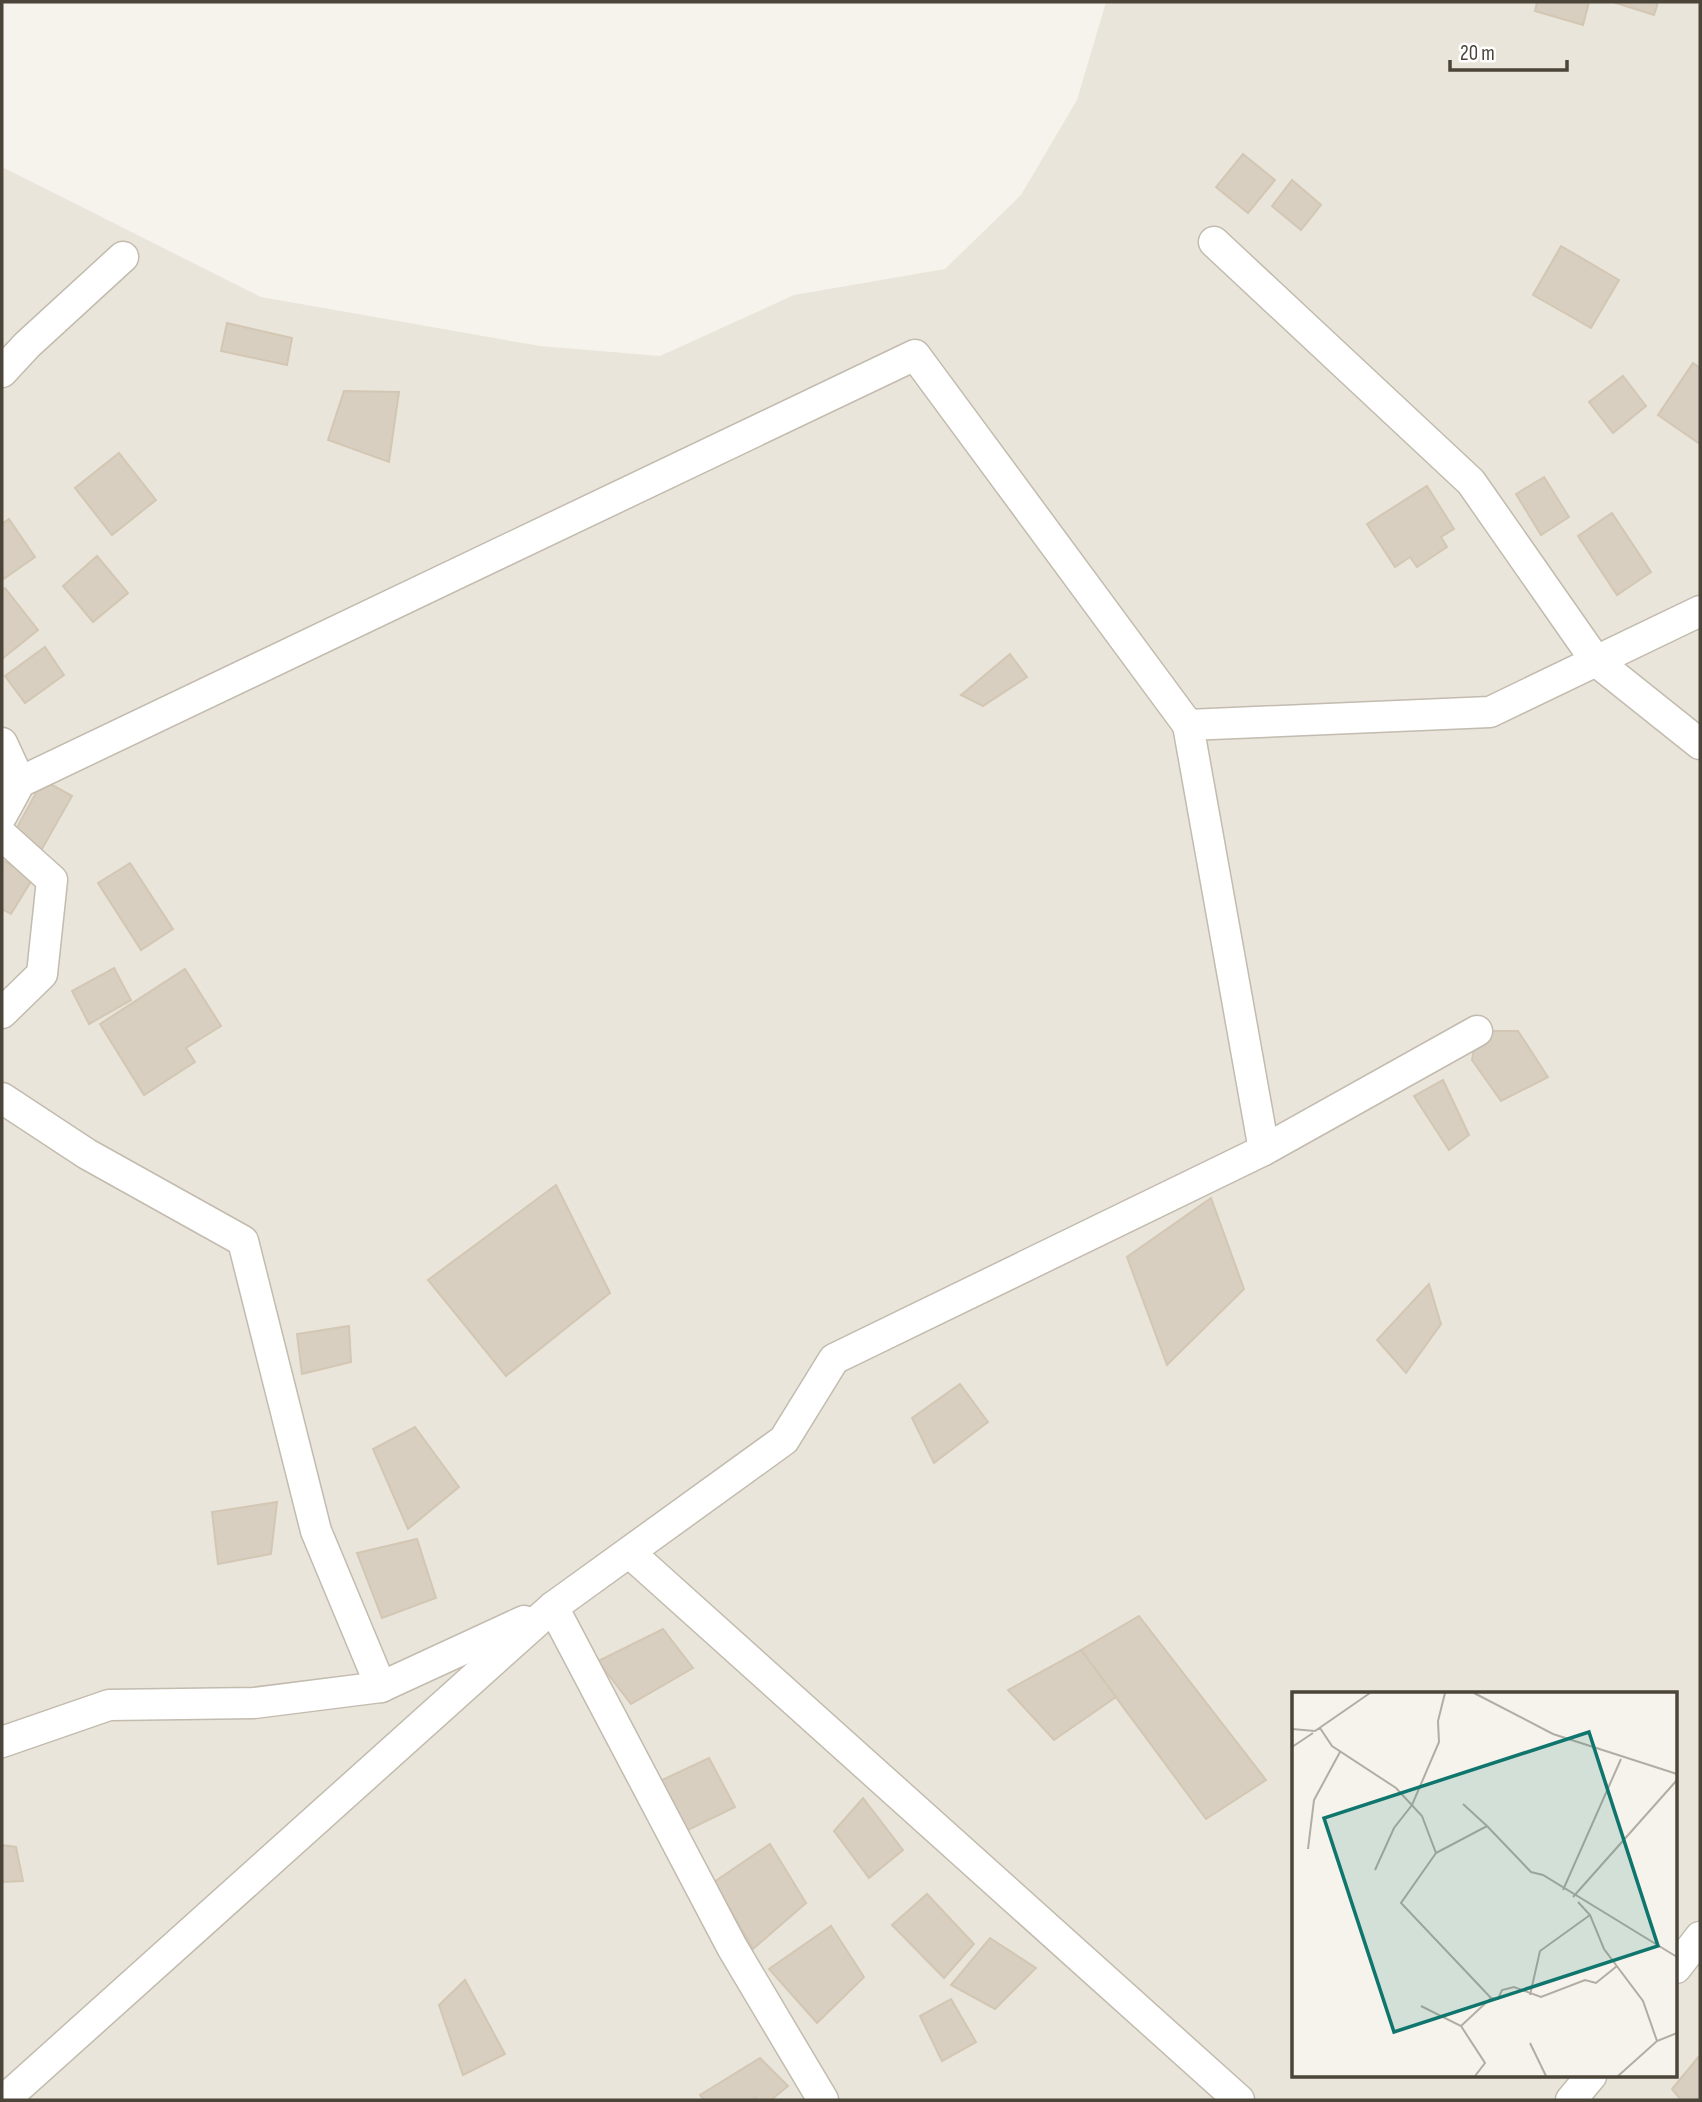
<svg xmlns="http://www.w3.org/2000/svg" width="1702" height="2102" font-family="'Sofia Sans Condensed',sans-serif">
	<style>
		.residential { fill: #eae5da; fill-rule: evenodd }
		.building { fill: #d8cfc1; stroke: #d3c7b4; stroke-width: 2 }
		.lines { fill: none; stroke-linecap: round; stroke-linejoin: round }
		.minor-casing { stroke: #c2bbae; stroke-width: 33 }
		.minor { stroke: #fff; stroke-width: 30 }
		.inset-road { fill: none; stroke: #b2ada4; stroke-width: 2 }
		.view { fill: #0f766e; fill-opacity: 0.15; stroke: #0f766e; stroke-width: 3.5 }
		.inset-edge { fill: none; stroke: #4b4439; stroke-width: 3.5 }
	</style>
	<rect width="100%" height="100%" fill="#f6f3ec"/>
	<path class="residential" d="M1106 2H1700V2100H2V167L261 297 540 346 660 356 794 295 945 269 1021 195 1077 100ZM1294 1694H1676V2076H1294Z"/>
	<g class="building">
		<polygon points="1537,2 1589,2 1583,25 1535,11"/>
		<polygon points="1613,2 1658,2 1654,15"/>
		<polygon points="1243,154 1275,180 1248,213 1216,187"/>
		<polygon points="1292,180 1321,205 1301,230 1272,206"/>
		<polygon points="1561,246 1619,280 1591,328 1533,295"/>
		<polygon points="227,323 292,338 287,365 221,351"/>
		<polygon points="1693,363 1700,368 1700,444 1658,415"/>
		<polygon points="1623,376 1646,406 1613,433 1589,402"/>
		<polygon points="344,391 399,392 389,462 328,440"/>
		<polygon points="119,453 156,500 112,535 75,488"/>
		<polygon points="1544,477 1569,517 1541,535 1516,494"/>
		<polygon points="1427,486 1454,529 1441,537 1447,547 1417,567 1410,557 1395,567 1367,524"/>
		<polygon points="1612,513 1651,572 1617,595 1578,536"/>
		<polygon points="9,519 35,557 2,580 2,524"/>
		<polygon points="97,556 128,593 93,622 63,586"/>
		<polygon points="5,588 38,630 2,659 2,591"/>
		<polygon points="45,647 64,675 25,703 5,676"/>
		<polygon points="1010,654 1027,677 983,706 961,695"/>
		<polygon points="43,780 72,796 42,849 14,833"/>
		<polygon points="2,860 33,878 11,914 2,909"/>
		<polygon points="130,863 173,929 141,950 98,883"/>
		<polygon points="114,968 131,1000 89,1024 72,991"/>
		<polygon points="185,969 221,1026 186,1048 195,1062 144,1095 100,1024"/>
		<polygon points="1477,1031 1518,1031 1548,1077 1501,1101 1472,1060"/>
		<polygon points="1443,1080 1469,1135 1449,1150 1414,1096"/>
		<polygon points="556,1185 610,1293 506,1376 428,1280"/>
		<polygon points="1211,1198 1244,1289 1167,1365 1127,1257"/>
		<polygon points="1429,1284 1441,1324 1406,1373 1377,1340"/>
		<polygon points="349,1326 351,1362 302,1374 297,1334"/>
		<polygon points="960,1384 988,1422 934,1463 912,1418"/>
		<polygon points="415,1427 459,1487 408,1529 373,1449"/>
		<polygon points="277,1502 271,1554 218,1564 212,1512"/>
		<polygon points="417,1539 436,1598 382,1618 357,1553"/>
		<polygon points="1139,1616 1266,1780 1206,1819 1081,1650"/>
		<polygon points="663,1629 693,1668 631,1704 598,1661"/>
		<polygon points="1081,1650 1116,1697 1054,1740 1008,1690"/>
		<polygon points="709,1758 735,1807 684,1832 660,1781"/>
		<polygon points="863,1798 903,1850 869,1878 834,1831"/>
		<polygon points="770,1844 806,1903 753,1949 714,1882"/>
		<polygon points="2,1845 16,1847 23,1881 2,1882"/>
		<polygon points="927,1894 974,1944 944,1978 892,1925"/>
		<polygon points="831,1926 864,1977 817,2023 769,1969"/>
		<polygon points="990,1938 1036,1968 995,2009 951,1985"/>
		<polygon points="465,1980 505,2054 463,2075 439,2005"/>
		<polygon points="951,1999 976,2042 942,2061 920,2016"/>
		<polygon points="1700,2055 1700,2100 1681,2100 1672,2089"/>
		<polygon points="760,2058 788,2086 771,2100 757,2100 755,2097 750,2100 704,2100 700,2095"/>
	</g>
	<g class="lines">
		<g class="minor-casing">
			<g id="minor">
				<polyline points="1214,242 1471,482 1596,661 1700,744"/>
				<polyline points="2,372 27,345 123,257"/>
				<polyline points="2,743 20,782 2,815"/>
				<polyline points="20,782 915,355 1188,725"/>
				<polyline points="2,835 52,880 42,974 2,1013"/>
				<polyline points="2,1098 87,1154 243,1241 316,1531 381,1687"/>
				<polyline points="1264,1150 1477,1031"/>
				<polyline points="630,1553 1239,2100"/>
				<polyline points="553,1607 732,1947 823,2100"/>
				<polyline points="2,1742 109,1705 254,1703 381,1687 524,1621"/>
				<polyline points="1676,1968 1700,1937"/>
				<polyline points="4,2100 553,1607 784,1440 834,1359 1264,1150 1188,725 1490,712 1700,611"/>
				<polyline points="1571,2100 1591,2076"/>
			</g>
		</g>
		<use href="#minor" class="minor"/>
	</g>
	<g transform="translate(1292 1692)">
		<rect width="385" height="385" fill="#f6f3ec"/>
		<path class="inset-road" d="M182 1 261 42 385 82M28 36 40 54 104 96 130 124 144 161 195 134 239 180 251 183 385 265M0 37 23 39 78 1M0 55 21 41M171 112 195 134M16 157 22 108 48 60M144 161 109 211 199 306M83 178 102 136 120 113 147 50 146 29 153 1M271 198 329 67M281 205 385 88M286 210 298 223 312 257 351 309 365 349M238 303 248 259 298 223M129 314 169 334 193 371 183 384M169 334 199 306 206 307 210 298 222 295 249 305 293 288 304 291 325 274M238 351 254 384M326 384 365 349 385 341"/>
		<path class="view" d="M297 40 366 254 102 340 32 126Z"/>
		<rect width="385" height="385" class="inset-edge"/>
	</g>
	<rect width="1702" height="2102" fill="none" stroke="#4b4439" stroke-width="7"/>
	<path d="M1450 60v10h117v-10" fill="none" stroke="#4b4439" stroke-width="3.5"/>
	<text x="1460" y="60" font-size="21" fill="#4b4439" stroke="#ffffff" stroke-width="5" paint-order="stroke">20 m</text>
</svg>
